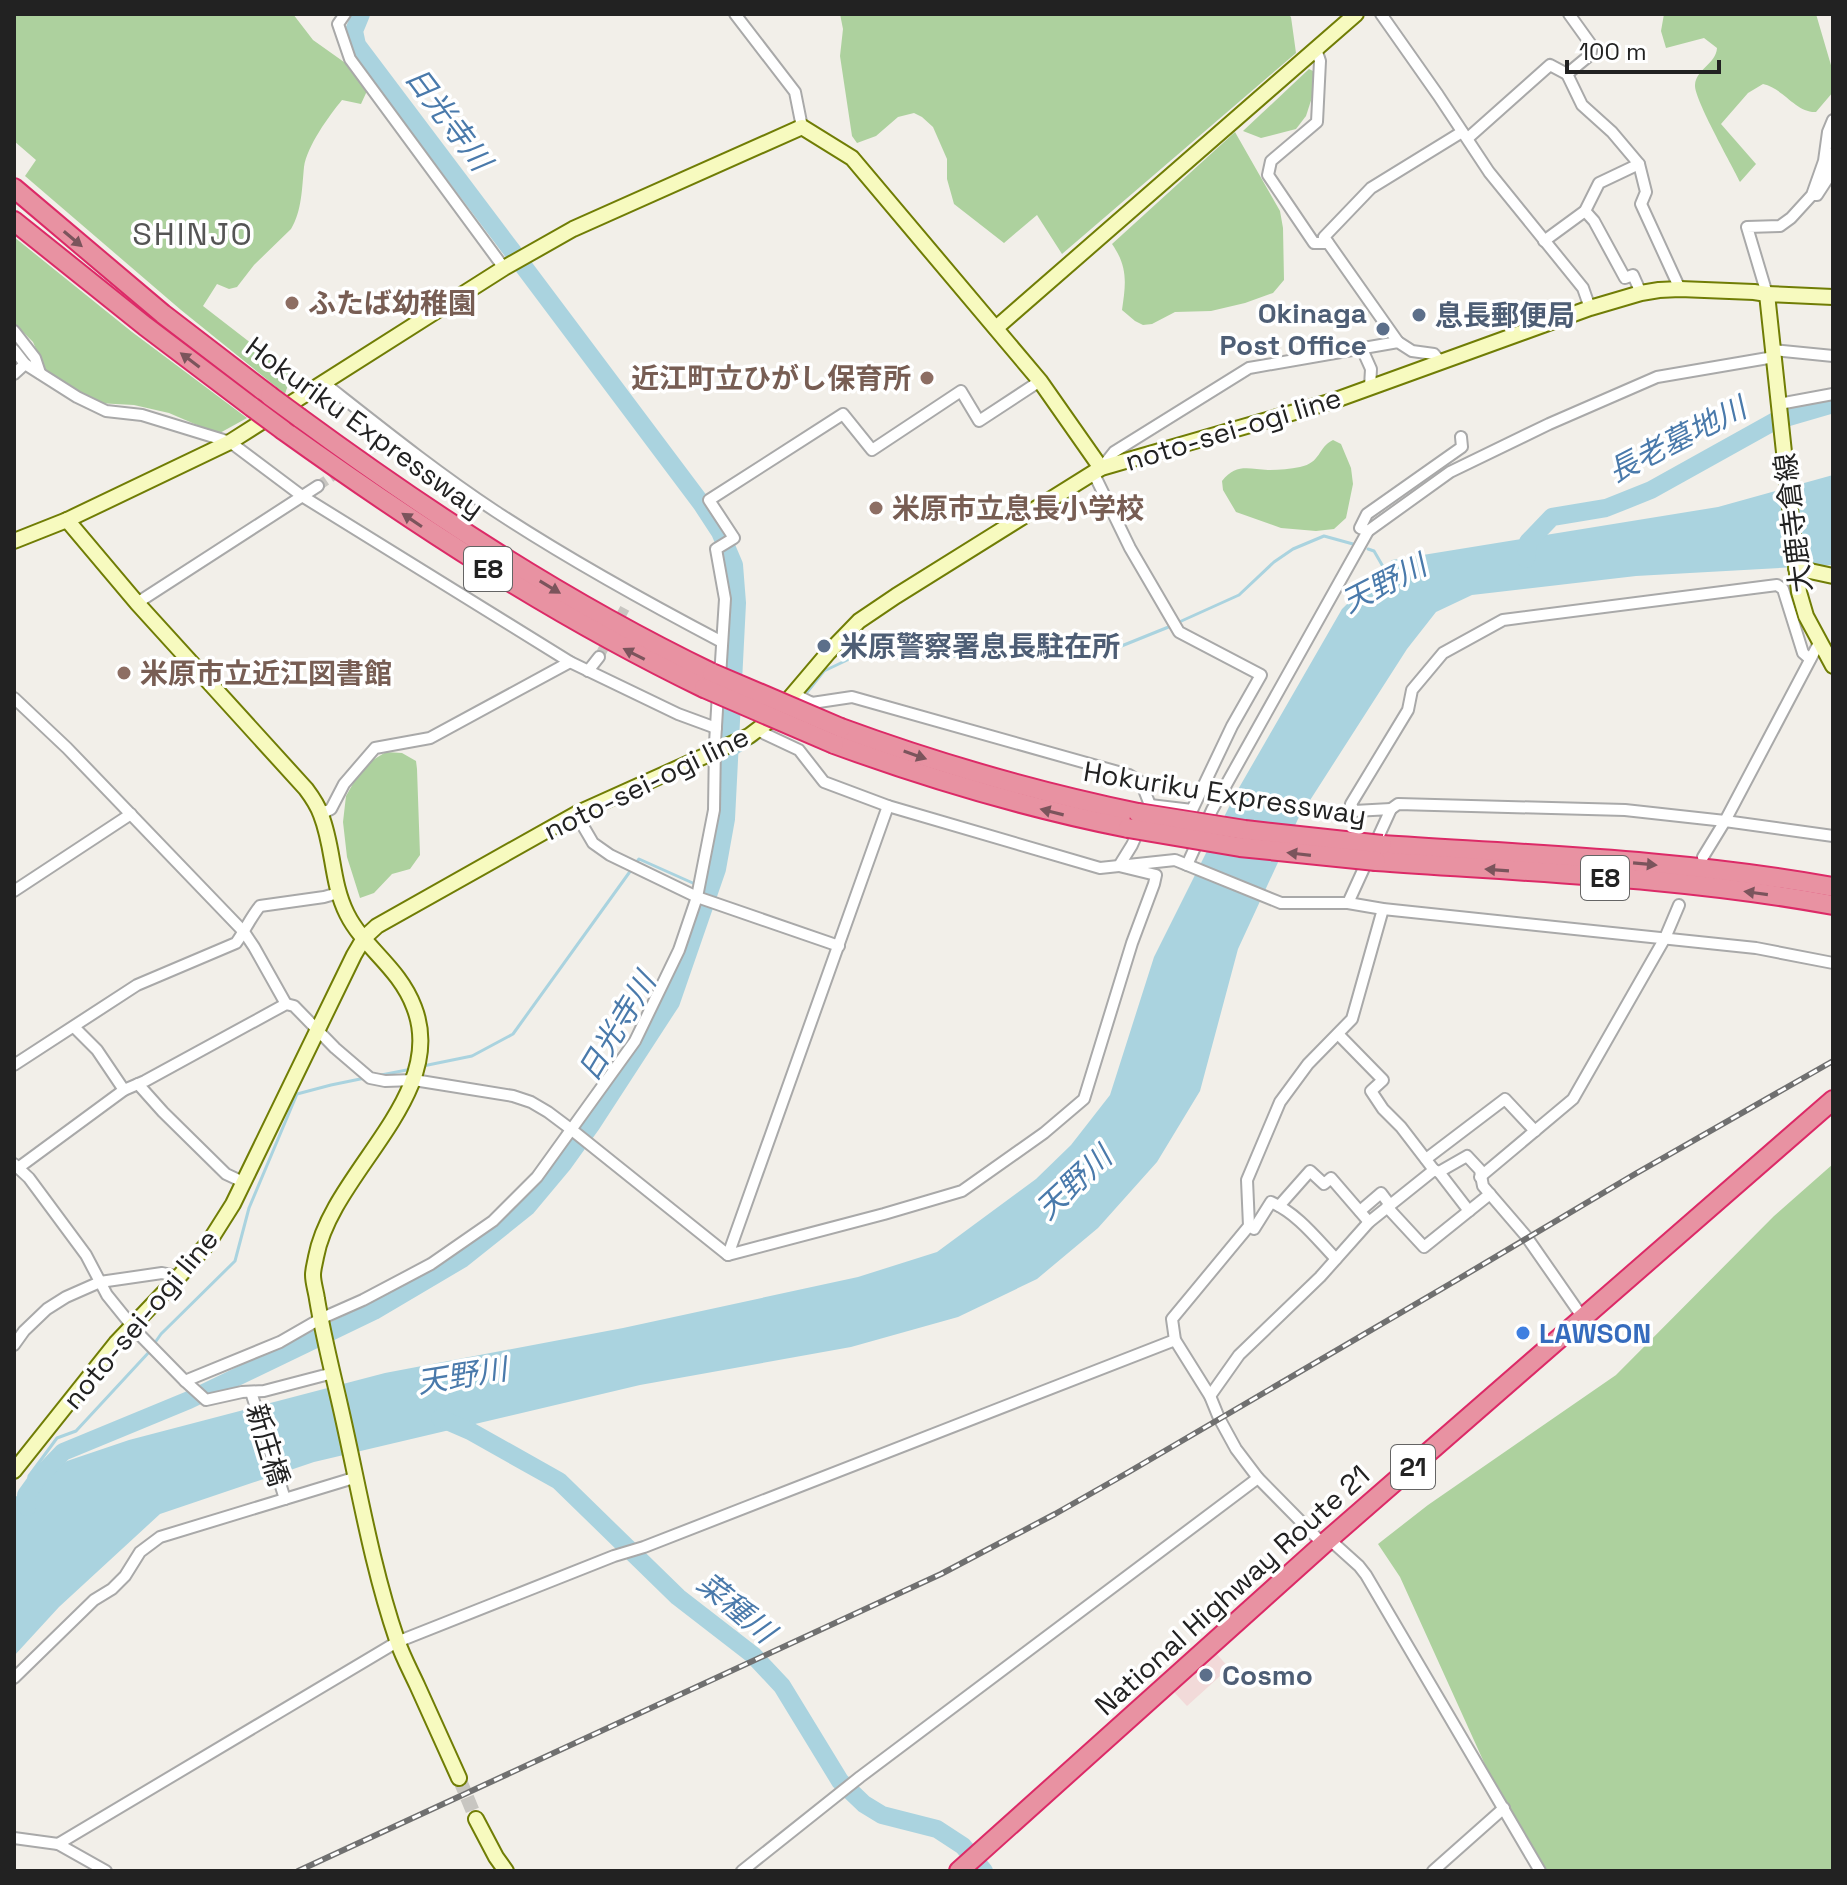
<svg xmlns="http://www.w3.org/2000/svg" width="1847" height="1885" font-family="'Space Grotesk','Noto Sans JP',sans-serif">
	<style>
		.commercial { fill: #f2dad9 }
		.forest { fill: #add19e }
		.water { fill: #aad3df }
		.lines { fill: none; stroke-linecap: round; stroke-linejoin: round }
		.stream { stroke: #aad3df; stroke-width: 3 }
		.river { stroke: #aad3df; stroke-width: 18 }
		.street-tunnel { stroke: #c8c6c1; stroke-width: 10; stroke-dasharray: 10 5; stroke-linecap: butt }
		.secondary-tunnel { stroke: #c8c6c1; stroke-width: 14; stroke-dasharray: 14 7; stroke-linecap: butt }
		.street-casing { stroke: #a9a9a9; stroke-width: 14 }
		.secondary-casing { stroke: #707d05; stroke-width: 18 }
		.highway-casing { stroke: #dc2a67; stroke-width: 22 }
		.street { stroke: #fff; stroke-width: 10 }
		.secondary { stroke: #f7fabf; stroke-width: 14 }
		.highway { stroke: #e892a2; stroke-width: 18 }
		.rail-casing { stroke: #707070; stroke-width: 6 }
		.rail { stroke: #fff; stroke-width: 3; stroke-dasharray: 9; stroke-linecap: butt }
		.highway-bridge-casing { stroke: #dc2a67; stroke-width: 22; stroke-linecap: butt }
		.highway-bridge { stroke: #e892a2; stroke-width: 18 }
		.oneway { fill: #7b545c }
		.education-dot { fill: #8d6e63; stroke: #fff; stroke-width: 3 }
		.service-dot { fill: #5c6f8a; stroke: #fff; stroke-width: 3 }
		.shop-dot { fill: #3f7fe0; stroke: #fff; stroke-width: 3 }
		.labels { text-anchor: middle; stroke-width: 7; stroke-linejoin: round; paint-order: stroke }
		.shield { fill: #fff; stroke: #646464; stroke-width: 2 }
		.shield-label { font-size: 26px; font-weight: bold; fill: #222 }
		.education-label { font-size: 28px; font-weight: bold; fill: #785e54; stroke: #fff; text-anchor: start }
		.service-label { font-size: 28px; font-weight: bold; fill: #4e5e75; stroke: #fff; text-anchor: start }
		.street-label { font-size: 28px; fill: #222; stroke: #fff }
		.shop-label { font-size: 28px; font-weight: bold; fill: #366cbe; stroke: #fff; text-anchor: start }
		.water-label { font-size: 30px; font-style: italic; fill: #4a7aab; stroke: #fff }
		.quarter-label { font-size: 32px; letter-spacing: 2px; fill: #555; stroke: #fff }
	</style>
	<rect width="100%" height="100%" fill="#f2efe9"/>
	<polygon class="commercial" points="1216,1653 1229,1668 1187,1706 1173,1691"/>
	<g class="forest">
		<path d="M14 14H293L313 40 351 67 367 91 361 104 342 100C329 116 307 146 304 167 302 187 302 211 291 229L254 265 237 287 229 289 217 284 203 306 287 371 290 379 285 394 181 310 25 176 36 160 14 141Z"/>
		<polygon points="840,14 1288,14 1291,17 1296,53 1062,254 1037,215 1004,243 954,204 947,179 947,159 933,127 922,117 914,113 898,117 876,136 857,143 852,136 840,56 843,29"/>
		<path d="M1664 14H1816L1833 72V92L1816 112C1796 113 1783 88 1763 84L1748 93 1721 124 1756 164 1740 182C1732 165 1694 99 1695 85 1696 69 1716 64 1717 48L1704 38 1666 48 1661 31Z"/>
		<polygon points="1309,69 1317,73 1317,82 1306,116 1296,129 1261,138 1243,131"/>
		<path d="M1235 132 1280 211 1283 228 1284 280 1273 293 1245 303 1211 311 1175 312 1152 324 1143 325 1135 321 1122 310C1126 283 1128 267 1112 244Z"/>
		<polygon points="14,237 132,332 247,418 218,434 169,413 134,405 97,403 47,375 33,342 14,323"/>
		<path d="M1333 440 1341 444 1351 468 1353 484 1346 518 1334 529 1316 531 1281 528 1236 512 1223 490 1222 481C1236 463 1249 469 1268 470 1278 470 1290 469 1300 467 1321 463 1318 447 1333 440Z"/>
		<polygon points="386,752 402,753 416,761 417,769 420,855 410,869 392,874 374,893 360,898 347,857 343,822 346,796 363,766"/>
		<polygon points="1833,1164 1833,1871 1537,1871 1526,1855 1400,1577 1378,1544 1428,1505 1616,1375 1774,1216"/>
	</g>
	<polygon class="water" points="1833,475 1833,565 1636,576 1472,595 1436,612 1407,649 1298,819 1238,949 1200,1091 1157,1162 1098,1228 1037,1279 958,1317 851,1347 640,1385 314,1462 160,1514 59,1607 14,1656 14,1498 67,1461 129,1440 385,1373 623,1328 858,1277 937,1252 1036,1179 1071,1145 1110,1095 1154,957 1236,793 1342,609 1392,560 1718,507"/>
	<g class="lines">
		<g class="stream">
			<polyline points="1368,549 1374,551 1385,570"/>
			<polyline points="1177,623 1239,595 1274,562 1293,549 1324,536 1353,544"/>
			<polyline points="804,696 824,671 864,652 904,659 1119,647 1171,626"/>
			<polyline points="716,766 757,740"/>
			<polyline points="423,1066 472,1056 513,1034 639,859 695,884 696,880"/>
			<polyline points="376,1076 412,1069"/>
			<polyline points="154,1344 161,1334 235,1261 249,1208 297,1094 331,1085 365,1078"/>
			<polyline points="27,1492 29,1476 57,1438 76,1431 150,1351"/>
		</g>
		<g class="river">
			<polyline points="361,14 354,31 357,45 513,252"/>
			<polyline points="1526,559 1528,542 1552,517 1606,508 1651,490 1775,421 1833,404"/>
			<polyline points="440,1418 470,1431 559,1481 678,1597 753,1655 782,1686 840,1781 864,1804 882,1815 937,1829 963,1846 984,1871"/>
			<polyline points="27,1507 26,1495 39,1477 63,1452 189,1400 374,1311 462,1259 527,1207 563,1164 591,1125 671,1002 717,869 726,819 737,603 734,565 720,532 701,503 524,267"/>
		</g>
		<g class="street-tunnel">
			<polyline points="318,486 343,469"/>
			<polyline points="599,657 625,608"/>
		</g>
		<polyline class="secondary-tunnel" points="459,1778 476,1819"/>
		<g class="street-casing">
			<g id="street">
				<polyline points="345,14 338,24 350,59 504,268"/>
				<polyline points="735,14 795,92 802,127"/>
				<polyline points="1381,14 1438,95 1489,172 1583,288 1590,308"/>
				<polyline points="1316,49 1320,61 1317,122 1271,161 1268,175 1314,243 1328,243"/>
				<polyline points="1567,74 1582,105 1612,132 1639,164 1646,192 1641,204 1680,289"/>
				<polyline points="1468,138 1550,65 1567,74 1590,55 1592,46 1569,14"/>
				<polyline points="1814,195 1817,195 1828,178 1830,154 1833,154"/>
				<polyline points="1585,211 1594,221 1625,278 1633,275 1641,293"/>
				<polyline points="1544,241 1585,211 1599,183 1639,164"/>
				<polyline points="1767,294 1747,227 1780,226 1791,218 1812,195 1824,161 1828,132 1833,120"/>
				<polyline points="14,331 35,358 40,373"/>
				<polyline points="1398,342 1324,237 1371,188 1462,132"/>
				<polyline points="1362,349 1371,369 1370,387"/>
				<polyline points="14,350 25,364 77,397 106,411 142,415 230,442 302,496 570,662 678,714 716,728"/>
				<polyline points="1773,350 1833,356"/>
				<polyline points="14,374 25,364"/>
				<path d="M324 383C380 427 436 472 495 511 568 559 644 601 722 642"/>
				<polyline points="1779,404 1833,394"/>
				<polyline points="377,445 390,436"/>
				<polyline points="1102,467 1114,452 1249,368 1398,342 1412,351 1434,354 1440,361"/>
				<polyline points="1093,472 1130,548 1179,632 1261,675 1232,726 1192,810 1150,805"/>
				<polyline points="1368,531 1360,528 1367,514 1462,447 1461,437"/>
				<polyline points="137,603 318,486"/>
				<polyline points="588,671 599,657"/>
				<polyline points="720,677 725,599 716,549 734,538 709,500 843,414 872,450 961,391 979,421 1040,381"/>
				<polyline points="14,698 67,748 244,932 254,947 286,1004"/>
				<polyline points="759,730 765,734 799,750 824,782 888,806 1100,868 1175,860 1281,903 1348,903 1391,809 1354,811 1351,804 1408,710 1412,690 1443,653 1503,620 1777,585 1783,589 1803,653 1810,659"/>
				<polyline points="1391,809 1398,804 1625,810 1725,821 1833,836"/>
				<polyline points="321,814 331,809 344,784 375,748 430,738 570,662"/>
				<polyline points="576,814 593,843 610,855 697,897 839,946"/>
				<polyline points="1703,857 1725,821 1819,643"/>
				<polyline points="1187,865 1212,810 1368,531 1450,472 1549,424 1657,377 1774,357"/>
				<polyline points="14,891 131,814"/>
				<polyline points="1348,903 1383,909 1756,948 1833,963"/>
				<polyline points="74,1027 97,1050 124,1090 145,1081 286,1004 294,1006 335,1048 370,1078 385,1081 414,1080 513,1096 531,1102 548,1112 572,1130 728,1255 884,1214 962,1191 1044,1133 1084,1099 1132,943 1154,884 1156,875 1119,866 1132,845 1150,805 1141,782 1129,775 852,697 812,703 794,694"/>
				<polyline points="1338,1034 1383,1080 1371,1091 1383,1109 1401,1127 1434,1170"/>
				<path d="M14 1065 137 985 236 943C245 931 250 918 260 906L324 897 338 893"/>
				<polyline points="138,1084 163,1112 226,1174 243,1182"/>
				<polyline points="1426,1159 1505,1099 1535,1131"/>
				<polyline points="14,1164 29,1178 86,1255 107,1295 128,1321"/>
				<polyline points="18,1168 124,1090"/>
				<polyline points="1439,1172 1469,1211"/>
				<polyline points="1480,1177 1573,1099 1665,938 1679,905"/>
				<polyline points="1279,1206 1310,1171 1324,1184 1331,1178 1369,1222"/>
				<polyline points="1387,1207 1424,1247 1490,1194"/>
				<polyline points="1360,1211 1381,1193 1390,1205"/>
				<path d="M1249 1226 1254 1229 1271 1202C1298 1214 1316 1238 1336 1259"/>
				<polyline points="728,1255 888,806"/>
				<polyline points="139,1334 185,1381 280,1342 320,1319 363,1300 431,1264 493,1221 537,1177 635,1041 679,950 697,897 714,810 715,743 718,693"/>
				<polyline points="14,1345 24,1331 47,1309 66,1297 100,1282 162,1273 172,1275 176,1280"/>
				<polyline points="185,1381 206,1400 242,1392 264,1391 333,1373"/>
				<polyline points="251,1392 285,1499"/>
				<polyline points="1210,1396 1239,1355 1320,1277 1369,1222 1434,1170 1439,1172 1467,1156 1480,1170 1483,1186 1526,1236 1583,1318"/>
				<polyline points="1329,1539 1359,1566 1366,1575 1540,1871"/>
				<polyline points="1324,1545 1258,1478 1236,1449 1219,1418 1210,1396 1175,1340 1172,1319 1249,1226 1247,1180 1280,1102 1308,1064 1352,1019 1383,909"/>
				<polyline points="14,1678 94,1600 112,1589 125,1576 140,1552 160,1537 357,1477"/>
				<polyline points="14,1838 58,1844 106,1871"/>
				<polyline points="58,1844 397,1642 614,1556 644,1547 1175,1340"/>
				<polyline points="742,1871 860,1777 1258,1478"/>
				<polyline points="1433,1871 1504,1808"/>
			</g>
		</g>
		<g class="secondary-casing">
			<g id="secondary">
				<polyline points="1833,297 1767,294 1799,592 1806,616 1833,666"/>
				<polyline points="996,328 1356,14"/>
				<path d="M67 520 137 603 306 789C312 797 318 806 321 815 334 848 331 882 347 914 364 948 399 967 414 1007 449 1096 332 1172 316 1257 315 1263 313 1269 313 1275 313 1283 316 1291 317 1299 323 1335 332 1370 340 1405 358 1483 371 1564 397 1640 402 1655 410 1670 417 1685 431 1716 445 1747 459 1778"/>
				<polyline points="14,541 67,520 230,442 504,268 573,229 802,127 852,158 1040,381 1101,468"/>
				<polyline points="1796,568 1833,576"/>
				<polyline points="14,1471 116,1343 176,1280 209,1242 233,1204 354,955 364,938 377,926 576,814 749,736 769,721 783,706 828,653 859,621 896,596 1101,468 1333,401 1590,308 1641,293 1659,290 1680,289 1754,292 1767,294"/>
				<polyline points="476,1819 496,1857 506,1871"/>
			</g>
		</g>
		<g class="highway-casing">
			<g id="highway">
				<polyline points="14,188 163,314 270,396"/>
				<polyline points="14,221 145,326 252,407"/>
				<path d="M300 418C431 514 565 602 712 673"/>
				<path d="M283 430C417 526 555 616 704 688"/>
				<path d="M841 728C939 764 1037 792 1138 813"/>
				<path d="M834 744C930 779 1028 808 1128 828"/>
				<path d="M1382 845C1532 855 1684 860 1833 887"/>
				<path d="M1376 861C1529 872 1683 877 1833 905"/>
				<polyline points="959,1871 1329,1539 1833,1100"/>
			</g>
		</g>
		<use href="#street" class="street"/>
		<use href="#secondary" class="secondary"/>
		<use href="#highway" class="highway"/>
		<g class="rail-casing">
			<polyline id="rail" points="298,1871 941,1574 1055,1514 1127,1473 1455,1281 1635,1174 1833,1061"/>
		</g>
		<use href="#rail" class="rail"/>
		<g class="highway-bridge-casing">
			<g id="highway-bridge">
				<polyline points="270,396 300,418"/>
				<polyline points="252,407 283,430"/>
				<polyline points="712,673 841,728"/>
				<polyline points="704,688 834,744"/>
				<polyline points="1138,813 1245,830 1382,845"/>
				<polyline points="1128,828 1240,847 1376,861"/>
			</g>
		</g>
		<use href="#highway-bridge" class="highway-bridge"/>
	</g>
	<defs><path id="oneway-solid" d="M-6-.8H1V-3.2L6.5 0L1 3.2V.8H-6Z" transform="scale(2)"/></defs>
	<g class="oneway">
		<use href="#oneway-solid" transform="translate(73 239) rotate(40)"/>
		<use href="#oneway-solid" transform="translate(190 360) rotate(-143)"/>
		<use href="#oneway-solid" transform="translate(412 520) rotate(-146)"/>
		<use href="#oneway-solid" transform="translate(550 587) rotate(31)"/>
		<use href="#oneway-solid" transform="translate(634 654) rotate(-153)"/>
		<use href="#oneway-solid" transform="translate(915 755) rotate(19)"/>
		<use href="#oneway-solid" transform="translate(1052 812) rotate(-166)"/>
		<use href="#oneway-solid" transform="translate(1299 854) rotate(-173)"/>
		<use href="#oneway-solid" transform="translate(1645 864) rotate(5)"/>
		<use href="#oneway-solid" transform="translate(1497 870) rotate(-176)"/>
		<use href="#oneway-solid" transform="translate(1756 893) rotate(-172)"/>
	</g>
	<g class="education-dot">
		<circle cx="292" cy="303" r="8"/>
		<circle cx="927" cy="378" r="8"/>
		<circle cx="876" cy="508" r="8"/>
		<circle cx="124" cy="673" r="8"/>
	</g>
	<g class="service-dot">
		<circle cx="1419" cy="315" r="8"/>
		<circle cx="1383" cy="329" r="8"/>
		<circle cx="824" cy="646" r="8"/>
		<circle cx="1206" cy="1675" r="8"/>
	</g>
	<circle class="shop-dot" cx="1523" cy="1333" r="8"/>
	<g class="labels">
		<g class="shield">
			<rect x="464" y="547" width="48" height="44" rx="6"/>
			<rect x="1581" y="856" width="48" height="44" rx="6"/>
			<rect x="1391" y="1445" width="44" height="44" rx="6"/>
		</g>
		<g class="shield-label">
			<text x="488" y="578">E8</text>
			<text x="1605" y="887">E8</text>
			<text x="1413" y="1476">21</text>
		</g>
		<g class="education-label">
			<text x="308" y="313">ふたば幼稚園</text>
			<text x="911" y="388" text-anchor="end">近江町立ひがし保育所</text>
			<text x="892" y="518">米原市立息長小学校</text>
			<text x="140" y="683">米原市立近江図書館</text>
		</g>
		<g class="service-label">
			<text x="1367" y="323" text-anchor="end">Okinaga<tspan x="1367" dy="32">Post Office</tspan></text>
			<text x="1435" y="325">息長郵便局</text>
			<text x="840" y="656">米原警察署息長駐在所</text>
			<text x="1222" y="1685">Cosmo</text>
		</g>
		<g class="street-label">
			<text transform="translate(365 427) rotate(36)" y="10">Hokuriku Expressway</text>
			<text transform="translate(1233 429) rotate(-17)" y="10">noto-sei-ogi line</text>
			<text transform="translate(1793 523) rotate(-97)" y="10">大鹿寺倉線</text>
			<text transform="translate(646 783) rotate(-26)" y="10">noto-sei-ogi line</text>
			<text transform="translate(1225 793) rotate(9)" y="10">Hokuriku Expressway</text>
			<text transform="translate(140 1319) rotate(-50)" y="10">noto-sei-ogi line</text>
			<text transform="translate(268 1445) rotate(73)" y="10">新庄橋</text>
			<text transform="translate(1232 1590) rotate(-42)" y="10">National Highway Route 21</text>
		</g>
		<g class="shop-label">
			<text x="1539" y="1343">LAWSON</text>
		</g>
		<g class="water-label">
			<text transform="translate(448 119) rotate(53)" y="10">日光寺川</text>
			<text transform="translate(1677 440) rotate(-27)" y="10">長老墓地川</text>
			<text transform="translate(1384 584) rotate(-27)" y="10">天野川</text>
			<text transform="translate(617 1027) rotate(-59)" y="10">日光寺川</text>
			<text transform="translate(1074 1183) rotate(-43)" y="10">天野川</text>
			<text transform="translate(462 1376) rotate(-9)" y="10">天野川</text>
			<text transform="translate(736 1608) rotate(40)" y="10">菜種川</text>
		</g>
		<g class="quarter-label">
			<text x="193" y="245">SHINJO</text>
		</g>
	</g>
	<rect width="1847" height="1885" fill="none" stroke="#222222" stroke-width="32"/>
	<path d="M1567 60v12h152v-12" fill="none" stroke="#222222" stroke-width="4"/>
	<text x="1579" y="60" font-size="24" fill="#222222" stroke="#ffffff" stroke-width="6" paint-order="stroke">100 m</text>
</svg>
